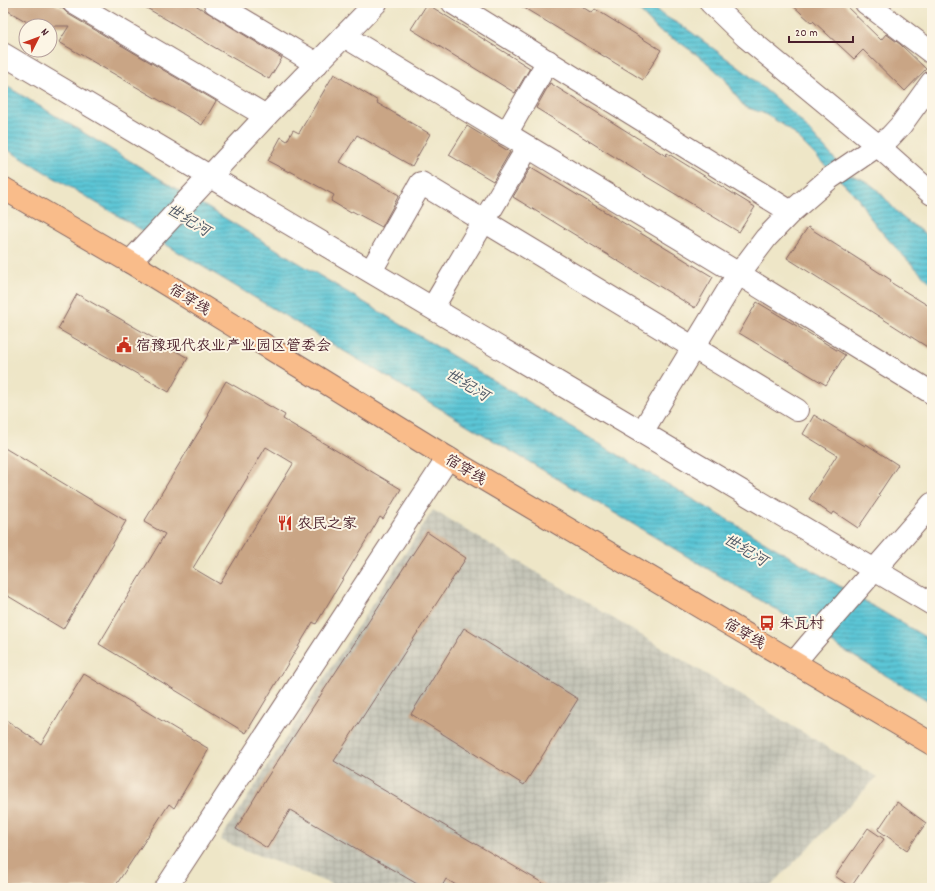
<svg xmlns="http://www.w3.org/2000/svg" width="935" height="891" font-family="Dekko,'LXGW WenKai TC',sans-serif">
	<style>
		.industrial { fill: url(#industrial-grid) }
		.water { fill: url(#water-rules); stroke: #527280 }
		.building { fill: #c9a585; fill-rule: evenodd }
		.lines { fill: none; stroke-linecap: round; stroke-linejoin: round }
		.minor-casing { stroke: #836562; stroke-width: 24 }
		.major-casing { stroke: #836562; stroke-width: 24 }
		.minor { stroke: #fff; stroke-width: 22 }
		.major { stroke: #f9bc8a; stroke-width: 22 }
		.labels { text-anchor: middle; stroke-width: 4; stroke-linejoin: round; paint-order: stroke }
		.street-label { font-size: 15px; fill: #4a1f2b; stroke: #fcf5e5 }
		.poi-label { font-size: 15px; fill: #4a1f2b; stroke: #fcf5e5; text-anchor: start }
		.water-label { font-size: 16px; font-style: italic; fill: #505967; stroke: #fcf5e5 }
	</style>
	<defs>
		<pattern id="industrial-grid" width="8" height="8" patternUnits="userSpaceOnUse"><rect width="8" height="8" fill="#c5c5b8"/><path d="M0 4h8M4 0v8" fill="none" stroke="#aba99e"/></pattern>
		<pattern id="water-rules" width="6" height="5" patternUnits="userSpaceOnUse"><rect width="6" height="5" fill="#5bc6d6"/><path d="M0 2.5h6" fill="none" stroke="#4da0ae"/></pattern>
	</defs>
	<rect width="100%" height="100%" fill="#fcf5e5"/>
	<filter id="ink" filterUnits="userSpaceOnUse"><feTurbulence type="fractalNoise" baseFrequency=".025" numOctaves="2"/><feDisplacementMap in="SourceGraphic" scale="8" xChannelSelector="R" yChannelSelector="G"/><feConvolveMatrix kernelMatrix="1 2 1 2 8 2 1 2 1" color-interpolation-filters="sRGB"/></filter>
	<filter id="wash" filterUnits="userSpaceOnUse"><feTurbulence type="fractalNoise" baseFrequency=".012" numOctaves="4" result="noise"/><feDisplacementMap in="SourceGraphic" scale="16" xChannelSelector="R" yChannelSelector="G"/><feGaussianBlur stdDeviation="0.9" result="paint"/><feColorMatrix in="noise" values="0 0 0 0 0 0 0 0 0 0 0 0 0 0 0 0 0 1.4 0 .05"/><feComposite in="paint" operator="in"/></filter>
	<g filter="url(#wash)">
		<rect width="100%" height="100%" fill="#eee6c7"/>
		<polygon class="industrial" points="433,510 877,777 769,888 341,888 220,840"/>
		<g class="water">
			<path d="M632 3H651L661 14 687 29 745 72 774 97 796 116 849 175C877 181 884 200 902 217 911 225 923 230 932 240V284C912 265 885 238 869 216 864 208 860 200 853 193L791 131 782 124 763 113 745 107 739 100 725 79 703 59 679 42 659 31Z"/>
			<polygon points="3,84 519,396 932,641 932,703 3,147"/>
		</g>
		<g id="blocks">
			<g class="building">
				<polygon points="3,3 53,3 63,9 68,14 216,101 202,125 59,42 69,26 34,26 3,8"/>
				<polygon points="138,3 192,3 282,58 269,79"/>
				<polygon points="516,3 576,3 592,13 595,9 661,50 643,80"/>
				<polygon points="790,3 843,3 881,40 886,34 900,44 926,69 905,91 863,50 854,59 813,21 812,23"/>
				<polygon points="427,4 530,68 515,93 411,29"/>
				<polygon points="334,74 378,101 377,103 430,134 412,166 357,135 340,162 399,195 382,227 352,211 351,213 331,201 334,195 290,171 289,172 268,161 281,137 287,141 293,130 299,133"/>
				<polygon points="550,83 666,156 667,153 755,207 739,232 642,174 536,108"/>
				<polygon points="467,126 510,152 493,181 449,155"/>
				<polygon points="531,167 713,277 695,308 513,197"/>
				<polygon points="808,227 891,280 890,282 932,308 932,350 787,258"/>
				<polygon points="77,294 188,358 169,392 58,329"/>
				<polygon points="757,302 845,355 826,385 739,333"/>
				<path d="M226 381 285 415 283 419 401 489 383 519 380 517 316 624 313 622 246 733 99 644 165 534 144 522 209 415 207 414ZM266 447 293 463V464L220 584 193 568Z"/>
				<polygon points="814,415 865,446 866,444 898,465 878,495 880,496 858,528 834,512 832,515 809,499 837,455 803,434"/>
				<polygon points="3,447 126,521 63,629 3,593"/>
				<polygon points="427,532 466,558 334,761 551,888 461,888 446,879 441,888 424,888 290,810 267,848 236,829 266,779"/>
				<polygon points="464,628 578,699 524,785 411,714"/>
				<polygon points="84,674 209,749 174,808 169,804 114,888 3,888 3,718 41,744"/>
				<polygon points="897,802 926,823 907,850 878,830"/>
				<polygon points="868,828 884,839 851,887 835,876"/>
			</g>
		</g>
	</g>
	<g filter="url(#ink)">
		<use href="#blocks" fill-opacity="0" stroke="#836562" stroke-width="1"/>
		<g class="lines">
			<g class="minor-casing">
				<g id="minor">
					<polyline points="74,3 266,116"/>
					<polyline points="215,3 317,64"/>
					<polyline points="453,3 791,212"/>
					<polyline points="711,3 746,37 877,145 932,194"/>
					<polyline points="866,3 932,53"/>
					<polyline points="344,36 739,274 932,393"/>
					<polyline points="3,54 932,604"/>
					<polyline points="506,134 548,61"/>
					<polyline points="130,262 266,116 376,3"/>
					<polyline points="371,271 421,183 797,410"/>
					<polyline points="433,307 528,147"/>
					<polyline points="642,432 735,279 766,238 791,212 830,178 890,137 901,125 932,82"/>
					<polyline points="794,663 809,645 932,504"/>
					<polyline points="166,888 448,458"/>
				</g>
			</g>
			<g class="major-casing">
				<polyline id="major" points="3,188 130,262 448,458 932,744"/>
			</g>
			<use href="#minor" class="minor"/>
			<use href="#major" class="major"/>
		</g>
	</g>
	<defs>
		<g id="civic-bare" transform="scale(1.2)"><path d="M-.6-6.5H3V-4.5H.6V-3L4-1V1h2V6H-6V1h2V-1L-.6-3ZM-1.2 2.5V6h2.4V2.5Z" fill="#c8321e" stroke="#fcf5e5" stroke-width="2.5" paint-order="stroke"/></g>
		<g id="restaurant-bare" transform="scale(1.2)"><path d="M-5-6h1v4h1v-4h1v4h1v-4h1v5L-1.5 .5V6h-2V.5L-5-1ZM5-6V6H3V1.5H1.5Q1.5-4 5-6Z" fill="#c8321e" stroke="#fcf5e5" stroke-width="2.5" paint-order="stroke"/></g>
		<g id="bus-bare" transform="scale(1.2)"><path d="M-5-6H5V4H4V6H2V4H-2V6H-4V4H-5ZM-3.5-4V0h7V-4ZM-3.5 1.2v1.5H-2V1.2ZM2 1.2v1.5H3.5V1.2Z" fill="#c8321e" stroke="#fcf5e5" stroke-width="2.5" paint-order="stroke"/></g>
	</defs>
	<g fill-rule="evenodd">
		<use href="#civic-bare" x="124" y="345"/>
		<use href="#restaurant-bare" x="285" y="523"/>
		<use href="#bus-bare" x="767" y="623"/>
	</g>
	<g class="labels">
		<g class="street-label">
			<text transform="translate(190 299) rotate(32)" y="5">宿穿线</text>
			<text transform="translate(466 469) rotate(31)" y="5">宿穿线</text>
			<text transform="translate(745 633) rotate(31)" y="5">宿穿线</text>
		</g>
		<g class="poi-label">
			<text x="136" y="350">宿豫现代农业产业园区管委会</text>
			<text x="297" y="528">农民之家</text>
			<text x="779" y="628">朱瓦村</text>
		</g>
		<g class="water-label">
			<text transform="translate(189 219) rotate(31)" y="6">世纪河</text>
			<text transform="translate(468 384) rotate(31)" y="6">世纪河</text>
			<text transform="translate(746 549) rotate(31)" y="6">世纪河</text>
		</g>
	</g>
	<rect width="935" height="891" fill="none" stroke="#fcf5e5" stroke-width="16"/>
	<g transform="translate(38 38) rotate(48)"><circle r="19" fill="#fcf5e5" stroke="#b59f9b"/>
	<path d="M0-3L7 15L0 10L-7 15Z" fill="#c8321e"/>
	<text y="-6" font-size="11" font-weight="bold" text-anchor="middle" fill="#4a1f2b">N</text>
	</g>
	<path d="M789 36v6h64v-6" fill="none" stroke="#4a1f2b" stroke-width="2"/>
	<text x="795" y="36" font-size="12" fill="#4a1f2b" stroke="#fcf5e5" stroke-width="3" paint-order="stroke">20 m</text>
</svg>
